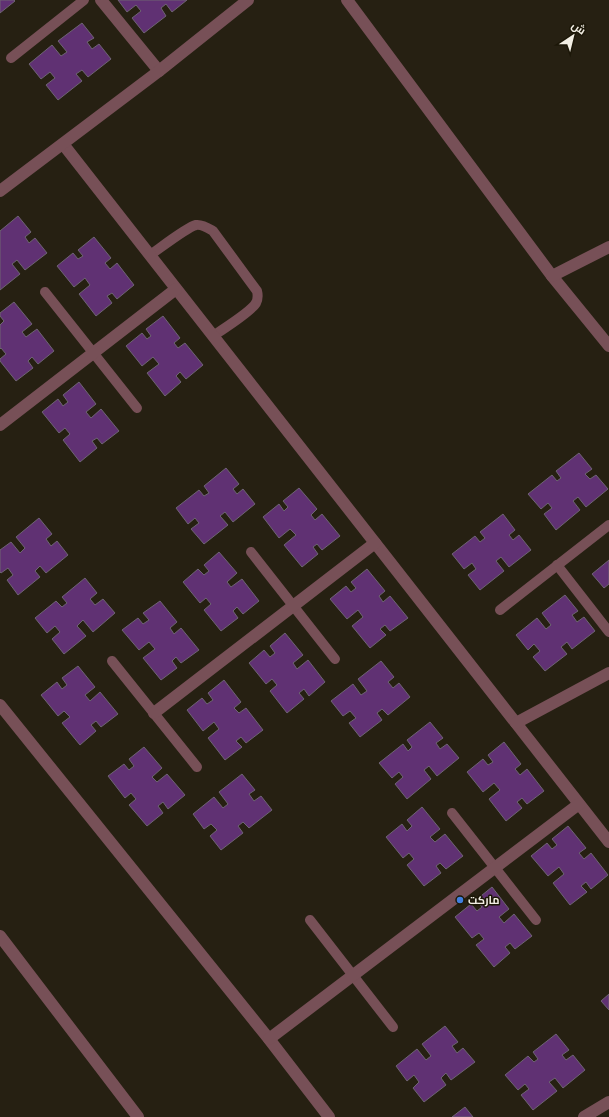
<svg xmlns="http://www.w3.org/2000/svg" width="609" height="1117" font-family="Bitter,Cairo,serif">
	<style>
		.building { fill: #603173; stroke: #6e6473 }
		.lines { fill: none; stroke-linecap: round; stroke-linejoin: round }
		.lane { stroke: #775057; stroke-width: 10 }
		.street { stroke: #775057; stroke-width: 12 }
		.shop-dot { fill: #3f7fe0; stroke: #1c1708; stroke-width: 1.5 }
		.labels { text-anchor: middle; stroke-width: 3; stroke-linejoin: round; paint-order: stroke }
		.poi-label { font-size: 11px; font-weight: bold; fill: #f2eee4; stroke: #1c1708; text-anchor: start }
	</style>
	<rect width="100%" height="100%" fill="#262012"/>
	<g class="building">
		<polygon points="0,0 14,0 15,1 0,13"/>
		<polygon points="118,0 187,0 172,12 166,4 161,8 166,16 144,33 132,18 141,11 136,5 127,12"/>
		<polygon points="82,23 94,38 87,42 92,49 99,44 111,59 88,77 82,70 76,74 82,81 58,100 46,85 55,78 50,72 41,79 29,64 52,45 61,56 67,52 58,41"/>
		<polygon points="18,216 31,232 25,237 29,243 35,238 47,253 25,270 17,260 12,264 20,274 0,290 0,231"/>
		<polygon points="94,237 111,258 105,263 110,269 117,263 134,285 117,299 112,293 107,296 112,303 96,316 79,294 90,285 85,278 74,287 57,266 73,253 78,259 83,256 78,250"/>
		<polygon points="14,302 32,324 22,332 26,337 37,329 54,351 38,364 32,357 28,361 33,368 16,381 0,361 0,359 6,354 1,348 0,349 0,325 4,321 0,316 0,313"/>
		<polygon points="163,316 180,338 174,343 178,348 185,343 203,365 186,379 180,372 176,376 181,382 165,396 147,373 159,364 153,357 142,366 126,346 142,333 147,339 151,336 146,329"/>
		<polygon points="79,382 96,404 86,412 91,418 101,409 119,431 102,444 97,438 92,441 97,448 80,462 63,440 70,434 65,428 59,433 42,412 58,399 63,406 68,402 63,395"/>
		<polygon points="579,453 592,469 585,474 590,479 596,475 608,489 586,507 578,497 573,501 580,510 556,530 544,514 552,508 548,503 541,509 528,494 552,475 557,481 561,478 556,471"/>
		<polygon points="226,468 239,484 233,489 237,494 243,489 255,504 233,522 225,512 220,516 228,525 204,544 191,529 199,523 195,518 188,524 176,508 199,490 204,496 209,493 204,486"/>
		<polygon points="299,488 317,509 311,515 315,520 322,514 340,536 322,550 317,544 313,547 318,554 302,567 284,545 296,535 290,529 279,538 263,517 279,504 284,511 288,507 283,501"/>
		<polygon points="503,514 515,530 509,535 513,540 519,535 531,550 509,567 501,557 496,561 504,571 480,590 468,575 476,569 472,563 464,569 452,554 475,536 480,542 485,538 480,532"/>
		<polygon points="39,518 52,534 46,539 51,546 57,541 68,555 46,573 40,566 35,571 40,577 18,595 7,580 13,575 8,568 1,573 0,572 0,550 11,542 20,553 25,548 16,537"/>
		<polygon points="219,552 237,573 227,582 231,587 242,579 259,601 243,614 237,607 233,611 238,618 221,631 204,610 211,604 206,598 200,603 183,582 198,569 204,575 209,571 204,565"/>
		<polygon points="609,560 609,584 604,588 592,574"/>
		<polygon points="367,569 385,591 379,596 383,602 390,596 408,618 390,631 385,625 380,629 386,635 370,648 352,626 363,617 358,610 347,619 330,599 346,586 351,592 356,588 351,582"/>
		<polygon points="85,578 97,593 90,599 95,605 103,599 115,613 93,632 83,620 77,626 86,636 64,654 52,639 60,632 55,626 47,633 35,618 56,601 62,607 67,603 62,597"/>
		<polygon points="565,595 578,611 572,615 577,622 584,617 595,631 572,649 567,642 561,647 567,654 545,671 533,657 540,651 534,644 528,650 516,635 537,618 546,629 551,625 542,613"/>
		<polygon points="160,601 177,622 170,628 174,634 181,628 199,650 181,663 176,657 172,661 177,668 161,680 143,658 155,649 149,642 139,650 122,630 138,618 143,624 149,620 143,613"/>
		<polygon points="285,633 303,655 293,663 297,669 308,660 325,682 309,696 304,689 299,693 304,699 287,713 270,691 277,685 272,679 266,684 249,663 264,650 270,657 275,653 270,646"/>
		<polygon points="381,661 394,677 388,682 393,688 399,683 410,697 388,715 382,709 377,713 382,720 360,737 349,723 356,718 350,711 343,716 331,701 353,684 361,695 367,691 358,679"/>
		<polygon points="78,666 95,687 85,695 90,701 100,692 118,714 101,727 96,721 91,725 96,731 80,745 62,723 70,717 64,711 58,716 41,695 57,682 62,689 67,685 62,678"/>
		<polygon points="224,680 241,702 234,708 239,713 246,708 263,730 246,743 241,737 236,741 242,747 225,760 208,738 219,729 214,722 203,731 187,710 202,698 207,704 213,700 208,693"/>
		<polygon points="430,722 443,738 436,743 440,749 447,744 459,758 437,776 429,766 424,770 431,779 407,799 395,784 403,777 399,772 392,778 379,763 403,744 408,751 412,747 407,740"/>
		<polygon points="504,742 521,764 515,769 520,775 527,769 544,791 527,804 522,798 517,802 522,808 506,821 489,799 500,790 494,783 483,792 467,772 483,759 488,765 493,762 488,755"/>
		<polygon points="144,747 162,768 152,777 157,782 167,774 185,795 168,809 163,802 158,806 163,813 147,826 129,805 136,799 131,793 125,798 108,776 124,764 129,770 134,766 129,759"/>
		<polygon points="242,774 255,790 249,794 254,801 261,796 272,810 249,828 243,822 238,826 243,833 221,850 210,836 217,830 211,824 204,829 193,814 214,797 223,808 228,804 219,792"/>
		<polygon points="422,807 440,829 430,837 435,842 445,834 463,856 446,869 440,863 436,866 441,873 424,886 407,865 414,859 409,853 403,858 386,837 402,824 407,831 412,826 407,820"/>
		<polygon points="568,826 586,848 579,853 584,859 591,853 608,875 591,889 586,882 581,886 587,892 570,905 553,883 564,874 559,867 548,876 531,856 547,843 552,849 557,845 552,839"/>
		<polygon points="492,887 509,909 499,917 504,923 514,914 532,936 515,949 510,943 505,947 510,953 494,967 476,945 484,939 479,933 472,938 455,917 471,904 477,911 482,907 476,900"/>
		<polygon points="609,994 609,1010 601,1001"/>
		<polygon points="445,1026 458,1042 452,1046 457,1053 463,1048 475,1062 451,1080 446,1073 441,1078 446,1085 424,1102 413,1088 419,1082 414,1075 407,1081 396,1066 417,1049 426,1060 431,1056 422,1044"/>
		<polygon points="556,1034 569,1050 562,1055 566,1060 573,1055 585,1070 563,1088 555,1078 549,1082 557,1091 533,1110 521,1095 529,1089 525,1084 518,1090 505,1075 528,1056 534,1062 538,1059 533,1052"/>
		<polygon points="465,1107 473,1117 452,1117"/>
	</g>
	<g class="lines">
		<g class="lane">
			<polyline points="11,58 84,0"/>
			<path d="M150 255C159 249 187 227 196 225 202 224 208 228 213 231L257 291C258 295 258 299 256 303 251 312 223 329 213 336"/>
			<polyline points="45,292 137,408"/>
			<polyline points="251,552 335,659"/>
			<polyline points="557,565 609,632"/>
			<polyline points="500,610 609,525"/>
			<polyline points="112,661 197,767"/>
			<polyline points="452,813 536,920"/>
			<polyline points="310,920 393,1027"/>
		</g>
		<g class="street">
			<polyline points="101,0 159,71"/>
			<polyline points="347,0 552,276 609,346"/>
			<polyline points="63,144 609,842"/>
			<polyline points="0,191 159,71 248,0"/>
			<polyline points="552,276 609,247"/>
			<polyline points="0,425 176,289"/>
			<polyline points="0,705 269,1039 329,1117"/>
			<polyline points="154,713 375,543"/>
			<polyline points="516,723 609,673"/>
			<polyline points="0,936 138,1117"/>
			<polyline points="269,1039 579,804"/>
			<polyline points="584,1117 609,1102"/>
		</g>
	</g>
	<circle class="shop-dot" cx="460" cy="900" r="4"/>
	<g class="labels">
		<g class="poi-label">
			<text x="468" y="904">ماركت</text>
		</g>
	</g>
	<g transform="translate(573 36) rotate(35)" stroke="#1c1708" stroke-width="3" paint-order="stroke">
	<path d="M0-3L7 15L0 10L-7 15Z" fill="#f2eee4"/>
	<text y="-6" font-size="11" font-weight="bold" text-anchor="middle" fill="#f2eee4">ش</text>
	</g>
</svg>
